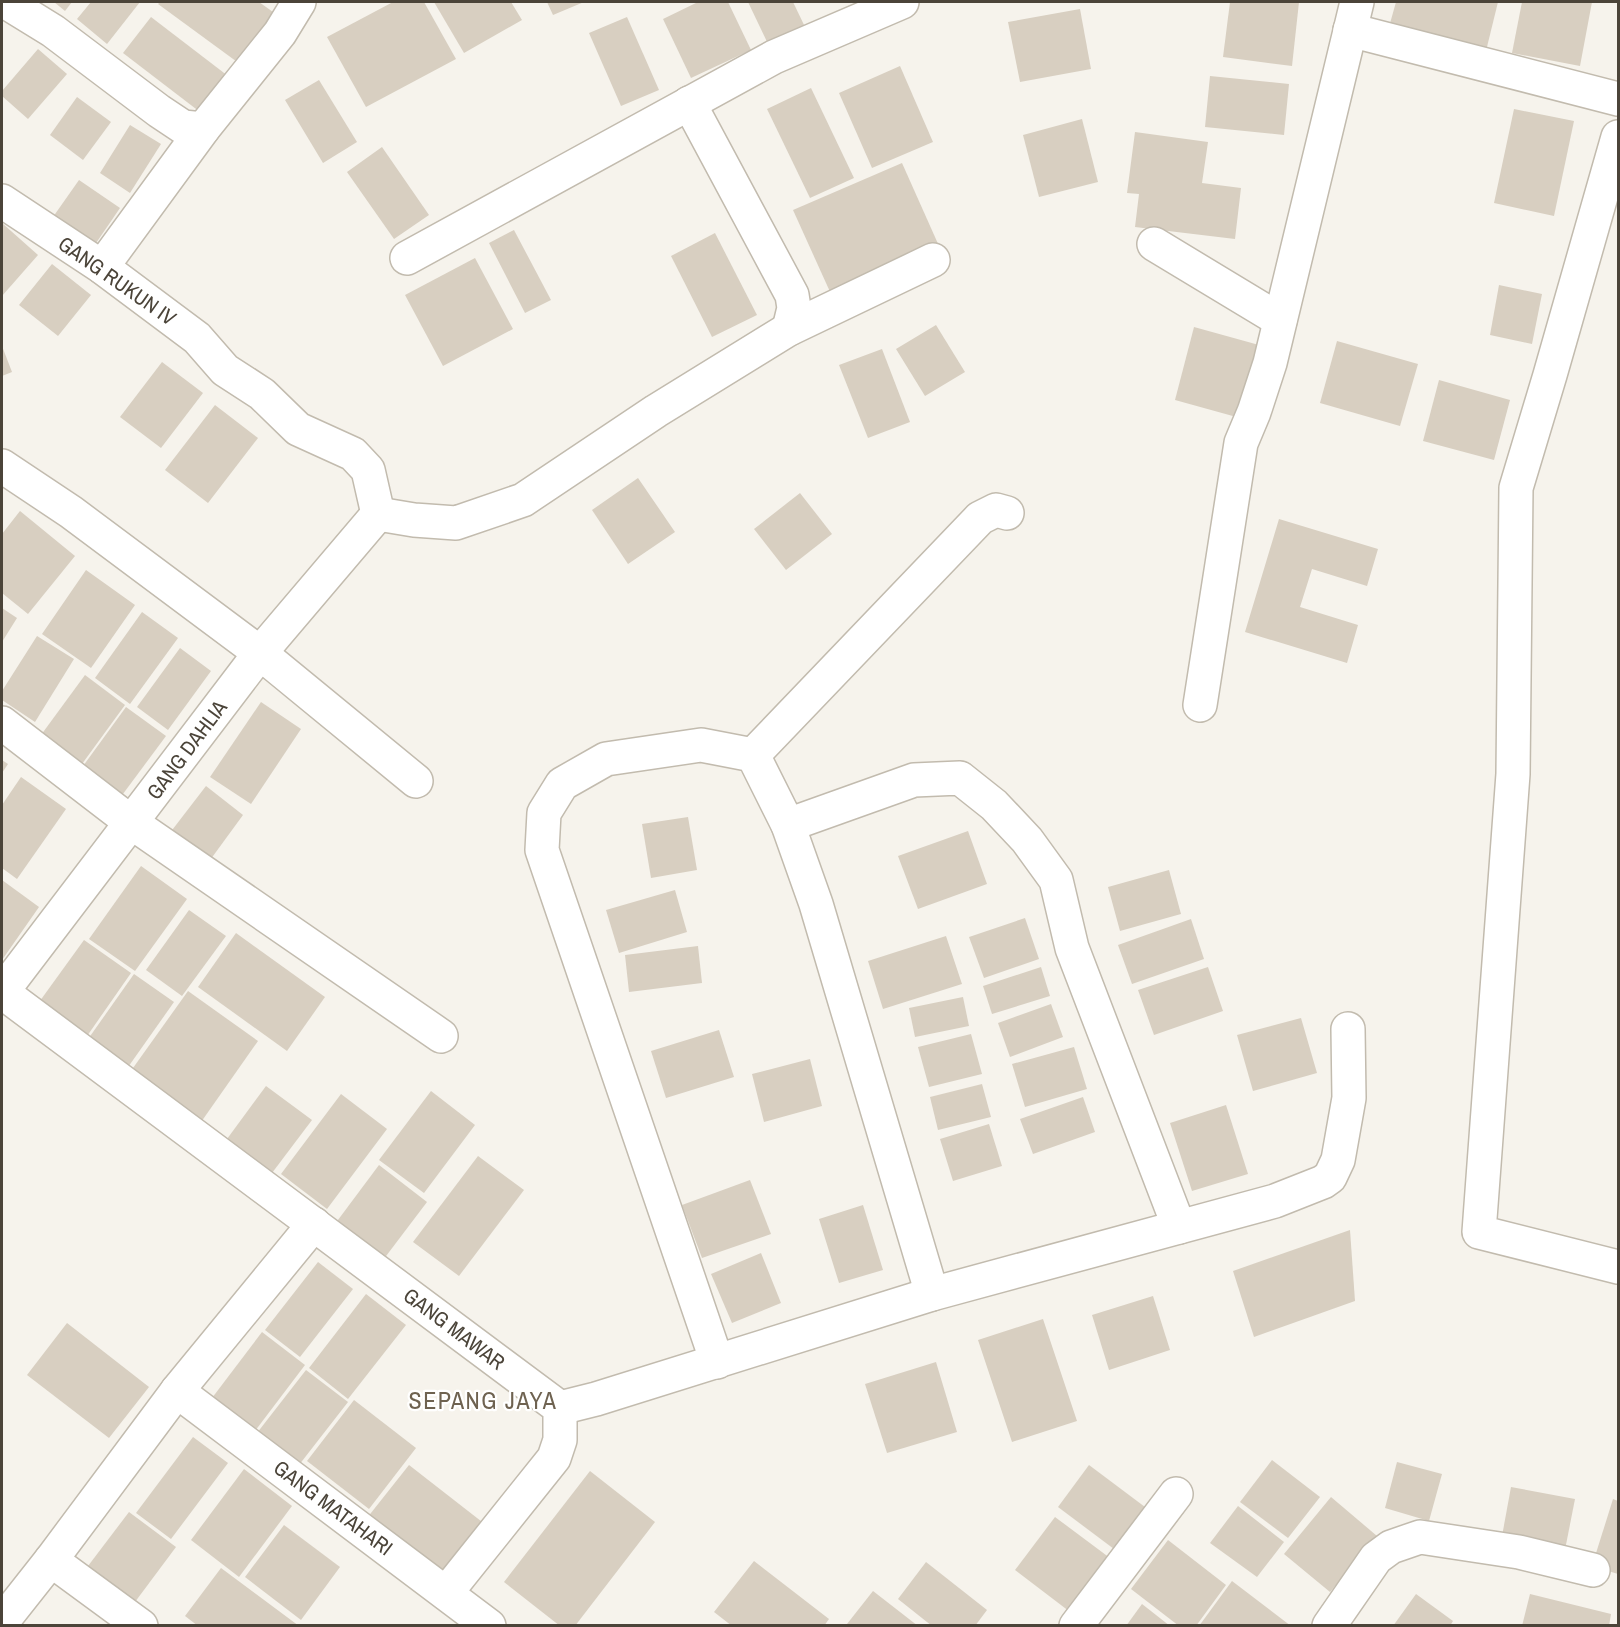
<svg xmlns="http://www.w3.org/2000/svg" width="1620" height="1627" font-family="'Archivo Narrow',sans-serif">
	<style>
		.building { fill: #d8cfc1 }
		.lines { fill: none; stroke-linecap: round; stroke-linejoin: round }
		.minor-casing { stroke: #c2bbae; stroke-width: 36 }
		.minor { stroke: #fff; stroke-width: 33 }
		.labels { text-anchor: middle; stroke-width: 4.5; stroke-linejoin: round; paint-order: stroke }
		.street-label { font-size: 21px; fill: #4b4439; stroke: #fff }
		.quarter-label { font-size: 24px; letter-spacing: 1.5px; fill: #6e6250; stroke: #fff }
	</style>
	<rect width="100%" height="100%" fill="#f6f3ec"/>
	<g class="building">
		<polygon points="54,2 72,2 65,11"/>
		<polygon points="91,2 140,2 107,44 77,19"/>
		<polygon points="160,2 259,2 280,17 244,67 158,4"/>
		<polygon points="393,2 424,2 456,59 366,107 327,37"/>
		<polygon points="434,2 511,2 522,20 464,53"/>
		<polygon points="547,2 584,2 553,15"/>
		<polygon points="698,2 728,2 751,50 691,78 663,19"/>
		<polygon points="748,2 793,2 806,29 769,46"/>
		<polygon points="1230,2 1299,2 1292,66 1223,57"/>
		<polygon points="1396,2 1498,2 1486,51 1389,27"/>
		<polygon points="1522,2 1592,2 1580,66 1512,53"/>
		<polygon points="1080,9 1091,69 1020,82 1008,22"/>
		<polygon points="151,17 228,76 200,112 123,53"/>
		<polygon points="627,17 659,90 621,106 589,33"/>
		<polygon points="38,49 67,74 28,119 2,96 2,91"/>
		<polygon points="900,66 933,142 872,168 839,93"/>
		<polygon points="1210,76 1289,84 1284,135 1205,127"/>
		<polygon points="319,80 357,142 323,163 285,100"/>
		<polygon points="811,88 854,178 810,198 767,109"/>
		<polygon points="77,97 111,122 83,160 50,135"/>
		<polygon points="1514,109 1574,121 1554,216 1494,203"/>
		<polygon points="1082,119 1098,182 1039,197 1023,135"/>
		<polygon points="130,125 161,144 130,193 100,173"/>
		<polygon points="1135,132 1208,142 1202,183 1241,188 1235,239 1135,227 1139,194 1127,193"/>
		<polygon points="382,147 429,215 394,239 347,172"/>
		<polygon points="902,163 939,246 831,294 793,210"/>
		<polygon points="79,180 120,208 94,246 53,217"/>
		<polygon points="2,223 38,255 2,296"/>
		<polygon points="514,230 551,300 525,313 489,243"/>
		<polygon points="715,233 757,315 712,337 671,256"/>
		<polygon points="475,258 513,329 443,366 405,295"/>
		<polygon points="52,264 91,295 58,336 19,305"/>
		<polygon points="1499,285 1542,294 1532,344 1490,335"/>
		<polygon points="936,325 965,372 925,396 896,349"/>
		<polygon points="1194,327 1259,345 1240,418 1175,400"/>
		<polygon points="1337,341 1418,364 1400,426 1320,403"/>
		<polygon points="2,346 12,372 2,376"/>
		<polygon points="882,349 910,422 868,438 839,365"/>
		<polygon points="162,362 203,393 161,448 120,417"/>
		<polygon points="1439,380 1510,400 1494,460 1423,441"/>
		<polygon points="215,405 258,438 208,503 165,470"/>
		<polygon points="638,478 675,532 628,564 592,510"/>
		<polygon points="800,493 832,534 786,570 754,529"/>
		<polygon points="20,511 75,556 28,614 2,593 2,534"/>
		<polygon points="1279,519 1378,549 1367,586 1312,569 1300,607 1358,625 1347,663 1245,632"/>
		<polygon points="86,570 135,605 91,668 42,634"/>
		<polygon points="2,608 17,618 2,642"/>
		<polygon points="142,612 178,638 130,704 95,678"/>
		<polygon points="37,636 74,659 35,722 2,700 2,691"/>
		<polygon points="180,648 211,671 168,730 137,707"/>
		<polygon points="85,675 125,705 82,764 41,735"/>
		<polygon points="261,702 301,729 251,804 210,777"/>
		<polygon points="126,707 166,736 117,802 78,773"/>
		<polygon points="2,760 8,764 2,773"/>
		<polygon points="21,777 66,809 17,879 2,868 2,805"/>
		<polygon points="206,786 243,815 205,867 166,838"/>
		<polygon points="688,817 697,870 651,878 642,824"/>
		<polygon points="968,831 987,884 918,909 898,856"/>
		<polygon points="141,866 187,899 135,971 89,939"/>
		<polygon points="1169,870 1181,914 1120,931 1108,887"/>
		<polygon points="2,880 39,907 2,960"/>
		<polygon points="675,890 687,932 619,953 606,910"/>
		<polygon points="189,910 226,936 182,996 146,970"/>
		<polygon points="1025,918 1039,959 984,978 969,937"/>
		<polygon points="1191,919 1204,959 1132,984 1118,945"/>
		<polygon points="236,933 325,997 287,1051 198,987"/>
		<polygon points="946,936 962,984 883,1009 868,961"/>
		<polygon points="84,940 131,973 85,1039 37,1005"/>
		<polygon points="698,946 702,983 629,992 625,955"/>
		<polygon points="1041,967 1050,996 992,1014 983,986"/>
		<polygon points="1208,967 1223,1011 1154,1035 1138,990"/>
		<polygon points="134,974 174,1002 126,1070 86,1042"/>
		<polygon points="188,991 258,1041 199,1125 128,1075"/>
		<polygon points="963,997 969,1026 915,1037 909,1008"/>
		<polygon points="1051,1004 1063,1037 1010,1057 998,1023"/>
		<polygon points="1301,1018 1317,1073 1253,1091 1237,1035"/>
		<polygon points="719,1030 734,1077 666,1098 651,1051"/>
		<polygon points="971,1034 982,1074 929,1087 918,1047"/>
		<polygon points="1074,1047 1087,1089 1025,1107 1012,1064"/>
		<polygon points="810,1059 822,1106 764,1122 752,1074"/>
		<polygon points="982,1084 991,1117 938,1130 930,1097"/>
		<polygon points="266,1086 312,1120 272,1173 227,1139"/>
		<polygon points="431,1091 475,1125 424,1193 379,1160"/>
		<polygon points="341,1094 387,1129 327,1209 281,1174"/>
		<polygon points="1083,1097 1095,1132 1033,1154 1020,1119"/>
		<polygon points="1226,1105 1248,1174 1192,1191 1170,1123"/>
		<polygon points="989,1124 1002,1166 953,1181 940,1139"/>
		<polygon points="478,1156 524,1190 459,1276 413,1242"/>
		<polygon points="379,1165 427,1202 377,1268 329,1232"/>
		<polygon points="750,1180 771,1234 702,1258 682,1205"/>
		<polygon points="863,1205 883,1270 839,1283 819,1219"/>
		<polygon points="1350,1230 1355,1301 1254,1337 1233,1271"/>
		<polygon points="761,1253 781,1303 732,1323 711,1274"/>
		<polygon points="318,1262 353,1289 300,1357 265,1330"/>
		<polygon points="366,1294 406,1325 348,1399 309,1368"/>
		<polygon points="1153,1296 1170,1350 1109,1370 1092,1315"/>
		<polygon points="1043,1319 1077,1421 1012,1442 978,1340"/>
		<polygon points="67,1323 149,1387 109,1438 27,1375"/>
		<polygon points="262,1332 305,1365 255,1431 212,1398"/>
		<polygon points="936,1362 957,1432 887,1453 865,1384"/>
		<polygon points="306,1370 348,1402 299,1465 257,1433"/>
		<polygon points="354,1400 416,1448 369,1509 307,1461"/>
		<polygon points="193,1437 228,1463 171,1539 136,1513"/>
		<polygon points="1272,1460 1320,1497 1288,1538 1240,1502"/>
		<polygon points="1397,1462 1442,1474 1429,1521 1385,1508"/>
		<polygon points="409,1465 486,1525 445,1578 367,1518"/>
		<polygon points="1089,1465 1153,1513 1122,1555 1058,1507"/>
		<polygon points="244,1469 292,1506 239,1577 191,1540"/>
		<polygon points="590,1471 655,1522 575,1626 560,1626 504,1582"/>
		<polygon points="1511,1487 1575,1499 1563,1560 1500,1547"/>
		<polygon points="1331,1497 1377,1536 1330,1592 1284,1554"/>
		<polygon points="1613,1499 1618,1501 1618,1574 1592,1566"/>
		<polygon points="1238,1506 1284,1542 1257,1577 1210,1543"/>
		<polygon points="129,1512 176,1547 132,1606 85,1570"/>
		<polygon points="1055,1517 1118,1564 1078,1618 1015,1570"/>
		<polygon points="284,1525 340,1567 301,1620 245,1577"/>
		<polygon points="1168,1540 1226,1585 1196,1626 1179,1626 1131,1589"/>
		<polygon points="754,1561 829,1619 824,1626 732,1626 714,1612"/>
		<polygon points="926,1562 987,1610 975,1626 932,1626 898,1599"/>
		<polygon points="221,1568 299,1626 198,1626 185,1616"/>
		<polygon points="1232,1581 1291,1626 1199,1626"/>
		<polygon points="873,1591 918,1626 850,1626 847,1624"/>
		<polygon points="1416,1594 1453,1621 1450,1626 1393,1626"/>
		<polygon points="1530,1594 1611,1614 1609,1626 1522,1626"/>
		<polygon points="1142,1604 1170,1626 1126,1626"/>
	</g>
	<g class="lines">
		<g class="minor-casing">
			<g id="minor">
				<polyline points="6,2 53,31 159,111 183,127 203,129"/>
				<polyline points="1350,30 1618,99"/>
				<polyline points="689,103 792,295 794,308 789,329"/>
				<polyline points="1618,137 1550,375 1516,488 1513,774 1479,1232 1618,1267"/>
				<polyline points="2,201 102,267 197,338 225,370 262,394 298,429 353,454 368,470 378,514"/>
				<polyline points="1154,244 1280,320"/>
				<polyline points="407,258 774,57 902,2"/>
				<polyline points="102,267 203,129 280,33 299,2"/>
				<polyline points="2,466 71,512 260,653 416,781"/>
				<polyline points="378,514 414,520 456,523 523,500 656,411 789,329 933,260"/>
				<polyline points="1200,705 1241,443 1254,412 1270,363 1357,2"/>
				<polyline points="2,723 132,823 441,1036"/>
				<polyline points="753,755 980,518 996,510 1007,513"/>
				<polyline points="788,825 914,780 960,778 994,805 1027,840 1056,880 1072,948 1179,1227"/>
				<polyline points="2,992 560,1408 560,1440 554,1458 446,1593"/>
				<polyline points="2,992 260,653 378,514"/>
				<polyline points="717,1362 542,850 544,813 562,784 606,759 701,745 753,755 788,825 816,904 932,1294"/>
				<polyline points="177,1391 489,1626"/>
				<polyline points="560,1408 596,1399 932,1294 1275,1201 1323,1182 1330,1177 1338,1160 1349,1098 1348,1029"/>
				<polyline points="51,1560 141,1626"/>
				<polyline points="2,1622 51,1560 177,1391 314,1224"/>
				<polyline points="1076,1626 1176,1494"/>
				<polyline points="1329,1626 1376,1558 1391,1547 1420,1537 1519,1552 1593,1570"/>
			</g>
		</g>
		<use href="#minor" class="minor"/>
	</g>
	<g class="labels">
		<g class="street-label">
			<text transform="translate(117 281) rotate(35)" y="7">GANG RUKUN IV</text>
			<text transform="translate(187 750) rotate(-53)" y="7">GANG DAHLIA</text>
			<text transform="translate(454 1329) rotate(37)" y="7">GANG MAWAR</text>
			<text transform="translate(333 1508) rotate(37)" y="7">GANG MATAHARI</text>
		</g>
		<g class="quarter-label">
			<text x="483" y="1409">SEPANG JAYA</text>
		</g>
	</g>
	<rect width="1620" height="1627" fill="none" stroke="#4b4439" stroke-width="6"/>
</svg>
